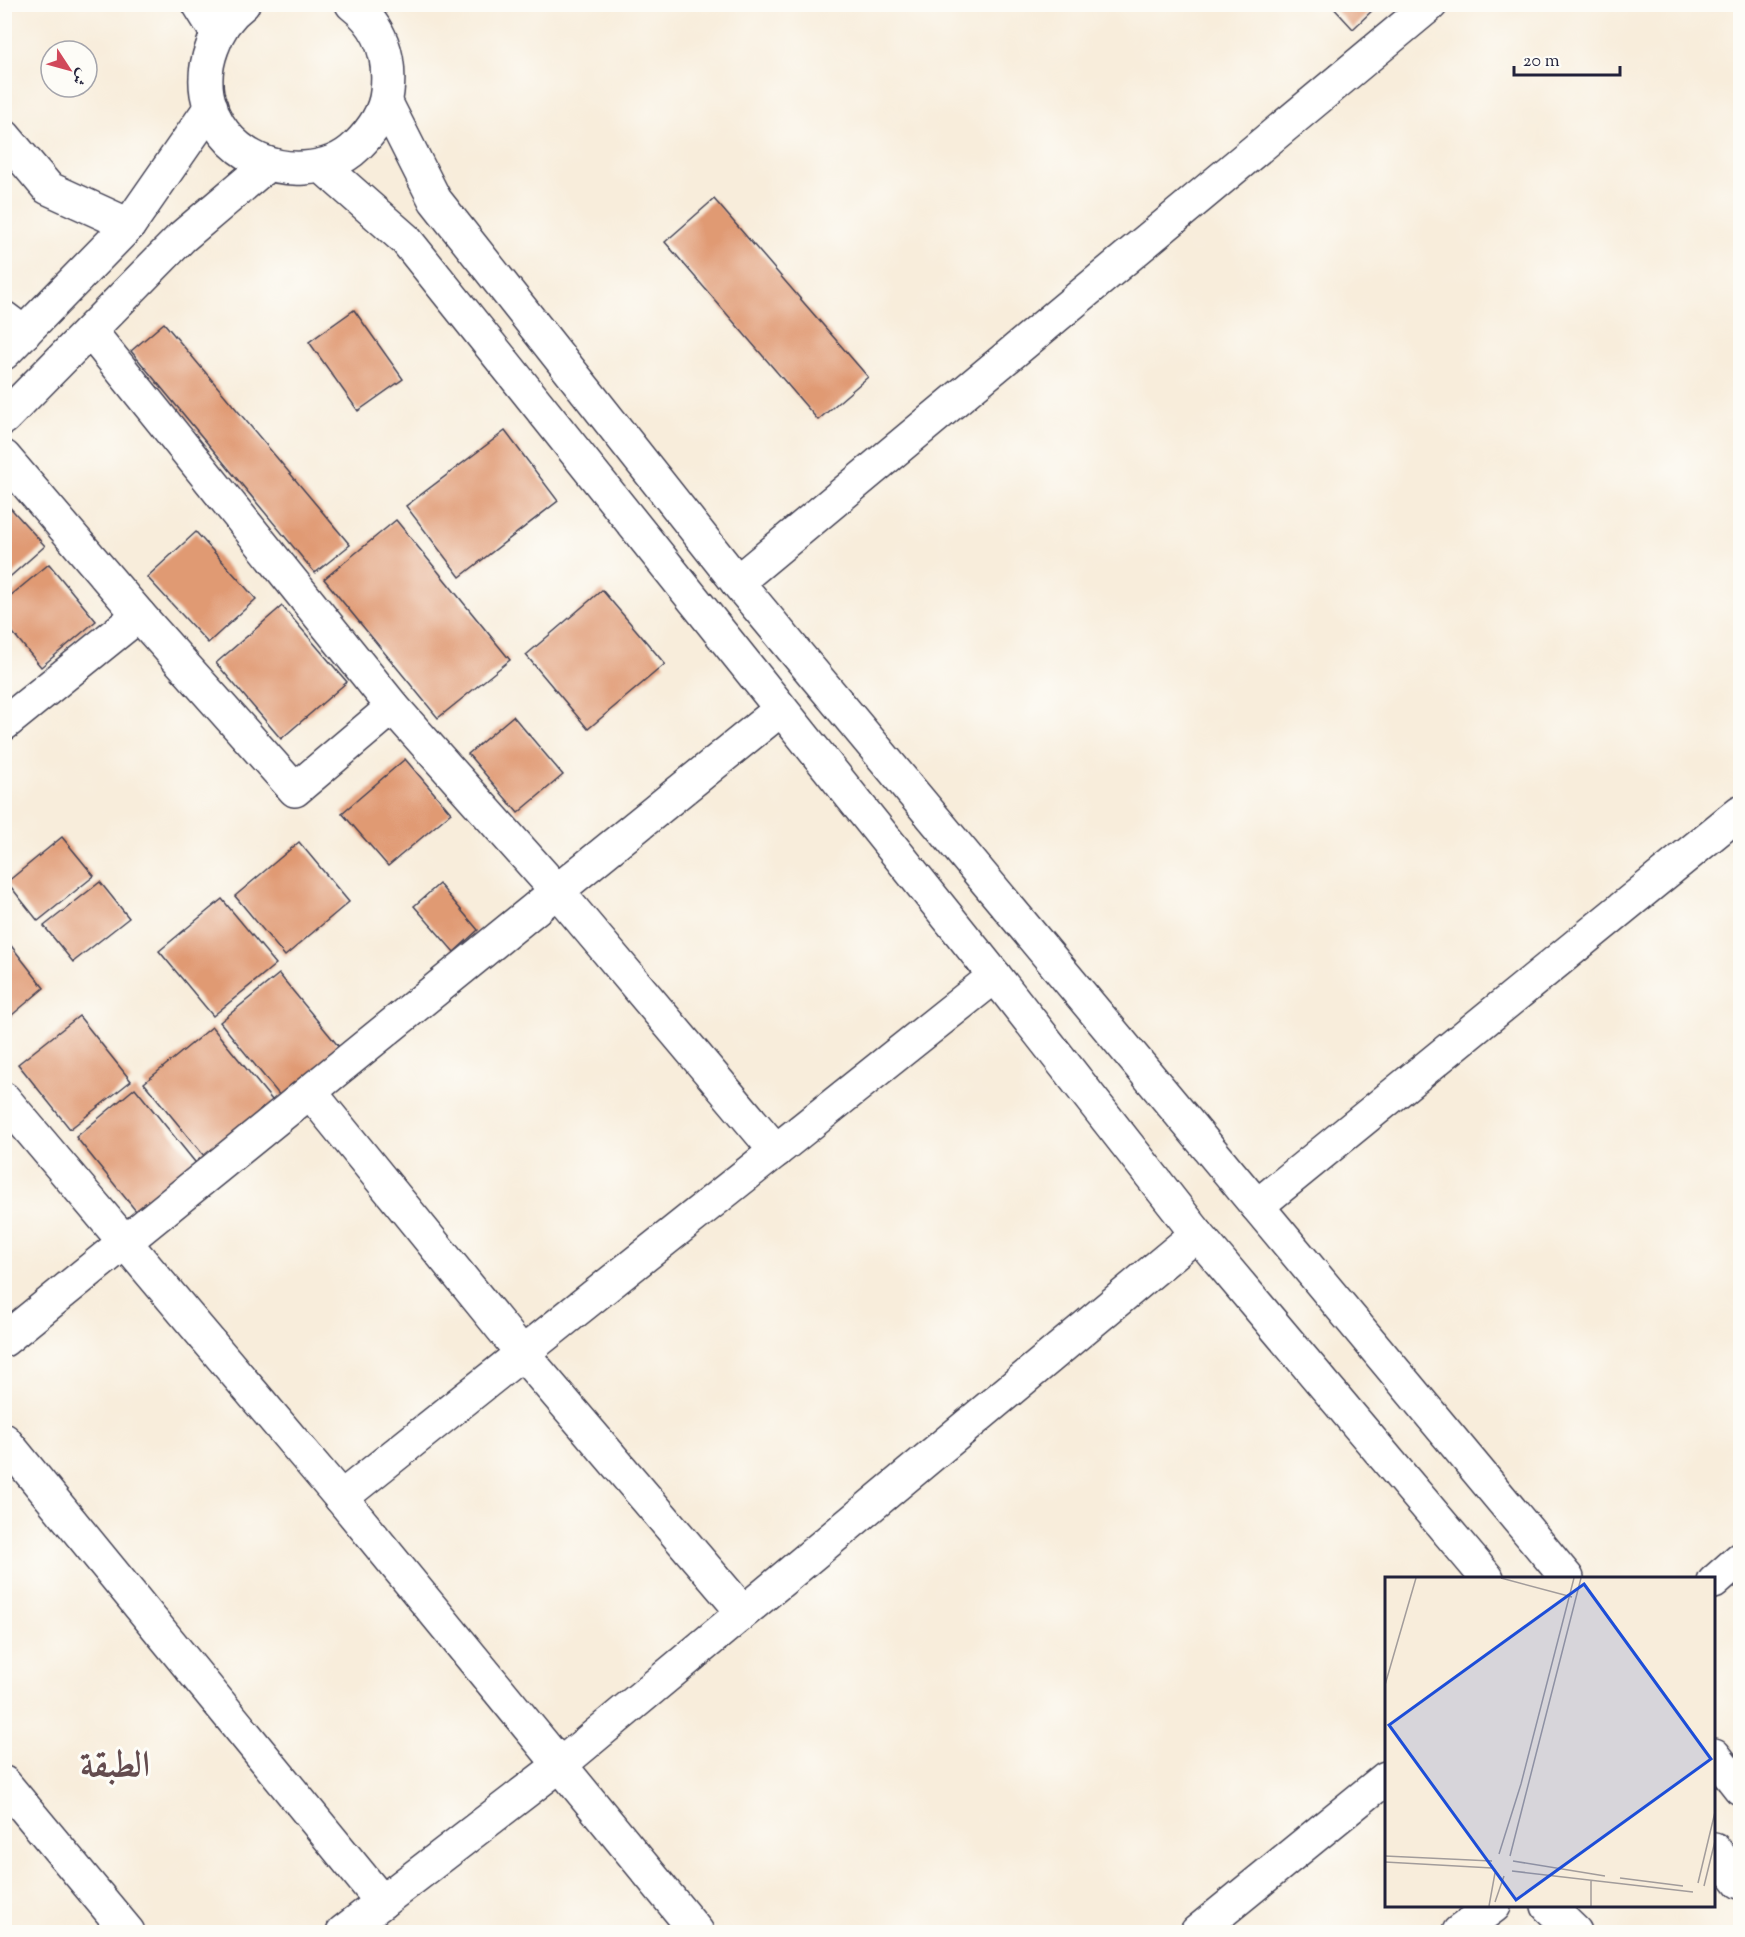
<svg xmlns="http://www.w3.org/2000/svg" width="1745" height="1937" font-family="'Sorts Mill Goudy',Amiri,serif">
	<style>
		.building { fill: #e09a73 }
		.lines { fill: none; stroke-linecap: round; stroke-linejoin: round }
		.street-casing { stroke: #424053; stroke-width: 36 }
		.secondary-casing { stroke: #424053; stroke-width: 36 }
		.street { stroke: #fff; stroke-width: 33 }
		.secondary { stroke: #fff; stroke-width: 33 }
		.labels { text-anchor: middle; stroke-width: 6; stroke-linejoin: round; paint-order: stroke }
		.town-label { font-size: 36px; font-weight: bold; fill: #644c4f; stroke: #fdfcf7 }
		.inset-road { fill: none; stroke: #a29c9b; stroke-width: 1.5 }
		.view { fill: #1d4ed8; fill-opacity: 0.15; stroke: #1d4ed8; stroke-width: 3 }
		.inset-edge { fill: none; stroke: #22223b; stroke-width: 3 }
	</style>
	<rect width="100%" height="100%" fill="#fdfcf7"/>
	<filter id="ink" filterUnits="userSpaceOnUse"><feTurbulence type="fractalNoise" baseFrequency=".0167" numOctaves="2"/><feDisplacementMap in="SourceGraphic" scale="12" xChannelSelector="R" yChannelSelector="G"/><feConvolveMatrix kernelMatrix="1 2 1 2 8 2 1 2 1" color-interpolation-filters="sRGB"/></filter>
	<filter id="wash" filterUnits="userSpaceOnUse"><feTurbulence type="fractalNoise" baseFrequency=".008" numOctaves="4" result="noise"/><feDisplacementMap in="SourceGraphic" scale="24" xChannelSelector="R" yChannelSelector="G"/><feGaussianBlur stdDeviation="1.35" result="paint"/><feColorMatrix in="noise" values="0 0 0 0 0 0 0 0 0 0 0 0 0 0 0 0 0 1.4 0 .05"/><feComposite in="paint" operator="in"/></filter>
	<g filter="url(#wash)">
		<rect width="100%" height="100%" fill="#f8eddb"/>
		<g id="blocks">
			<g class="building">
				<polygon points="1330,4 1379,4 1353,29"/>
				<polygon points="714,199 868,377 818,420 665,242"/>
				<polygon points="354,310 403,379 358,411 309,342"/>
				<polygon points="164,323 350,545 315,573 131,351"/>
				<polygon points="505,431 558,501 460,577 406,506"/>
				<polygon points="4,501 45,546 4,582"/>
				<polygon points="396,520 510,660 438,718 324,579"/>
				<polygon points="196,532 256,599 208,643 147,577"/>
				<polygon points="49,564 96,621 41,667 4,622 4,601"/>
				<polygon points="602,590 665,664 588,729 526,655"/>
				<polygon points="282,606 347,682 281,739 216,663"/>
				<polygon points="513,716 563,775 518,813 468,754"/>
				<polygon points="405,759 451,813 388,866 342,813"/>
				<polygon points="62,837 94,876 38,921 7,882"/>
				<polygon points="299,842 349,902 285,956 235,896"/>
				<polygon points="100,882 129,918 73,962 44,926"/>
				<polygon points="439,884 478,930 454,952 414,906"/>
				<polygon points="222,899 276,964 213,1016 159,951"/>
				<polygon points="5,938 44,988 5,1021"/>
				<polygon points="279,974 344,1053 285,1102 220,1022"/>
				<polygon points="79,1016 131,1081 70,1129 18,1064"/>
				<polygon points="212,1027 277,1106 209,1162 144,1083"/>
				<polygon points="135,1088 199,1167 140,1216 76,1137"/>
			</g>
		</g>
	</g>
	<g filter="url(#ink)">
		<use href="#blocks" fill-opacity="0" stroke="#424053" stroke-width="1.5"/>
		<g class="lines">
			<g class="street-casing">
				<g id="street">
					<polyline points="4,136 48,188 129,225"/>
					<polyline points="4,318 24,333"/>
					<polyline points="90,331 393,707"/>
					<polyline points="4,457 139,615 4,724"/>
					<polyline points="737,582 1431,4"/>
					<polyline points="139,615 295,790 393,707 557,891 776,1151"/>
					<polyline points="310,1092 523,1354 743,1612"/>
					<polyline points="4,1099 341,1498 697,1932"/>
					<polyline points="1257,1206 1740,812"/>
					<polyline points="4,1340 780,710"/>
					<polyline points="4,1440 382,1902"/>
					<polyline points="341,1498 995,976"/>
					<polyline points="1714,1582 1740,1559"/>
					<polyline points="4,1783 128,1932"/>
					<polyline points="1548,1906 1575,1932"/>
					<polyline points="343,1932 560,1765 1197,1234"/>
					<polyline points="1197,1932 1386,1778"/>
					<polyline points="1459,1932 1494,1906"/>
				</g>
			</g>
			<g class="secondary-casing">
				<g id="secondary">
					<polyline points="199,4 217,33"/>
					<path d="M243 4C228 15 218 30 212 48 188 111 238 172 304 168 323 167 343 160 357 146 372 131 385 114 387 92 391 57 381 26 352 4"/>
					<polyline points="386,103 435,200 737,582 1567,1578"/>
					<polyline points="322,166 406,240 995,976 1197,1234 1487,1578"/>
					<polyline points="4,353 129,225 211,107"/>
					<polyline points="4,418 182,237 268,164"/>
					<polyline points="1714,1755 1740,1788"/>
					<polyline points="1714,1849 1740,1882"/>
				</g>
			</g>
			<use href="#street" class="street"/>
			<use href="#secondary" class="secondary"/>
		</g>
	</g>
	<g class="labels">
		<g class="town-label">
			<text x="115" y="1776">الطبقة</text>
		</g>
	</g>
	<g transform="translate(1385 1577)">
		<rect width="330" height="330" fill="#f8eddb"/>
		<path class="inset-road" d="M116 1 187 20M0 108 31 1M114 277 136 207 189 1M0 279 107 284M125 279 196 1M128 284 220 299M0 285 107 291M127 294 308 315M235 301 298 309M206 303V329M313 306 330 235M319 309 330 264M110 325 119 299M104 329 110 296"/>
		<path class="view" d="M199 7 326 182 131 323 4 148Z"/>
		<rect width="330" height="330" class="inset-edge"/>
	</g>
	<rect width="1745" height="1937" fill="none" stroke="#fdfcf7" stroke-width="24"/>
	<g transform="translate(69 69) rotate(126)"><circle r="28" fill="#fdfcf7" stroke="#a5a5ac" stroke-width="1.5"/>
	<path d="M0-4.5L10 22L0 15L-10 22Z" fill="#d1495b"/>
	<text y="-9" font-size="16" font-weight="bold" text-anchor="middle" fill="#22223b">ش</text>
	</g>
	<path d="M1514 66v9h106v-9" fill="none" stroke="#22223b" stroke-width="3"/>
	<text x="1523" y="66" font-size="18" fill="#22223b" stroke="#fdfcf7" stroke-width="4.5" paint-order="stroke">20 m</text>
</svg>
